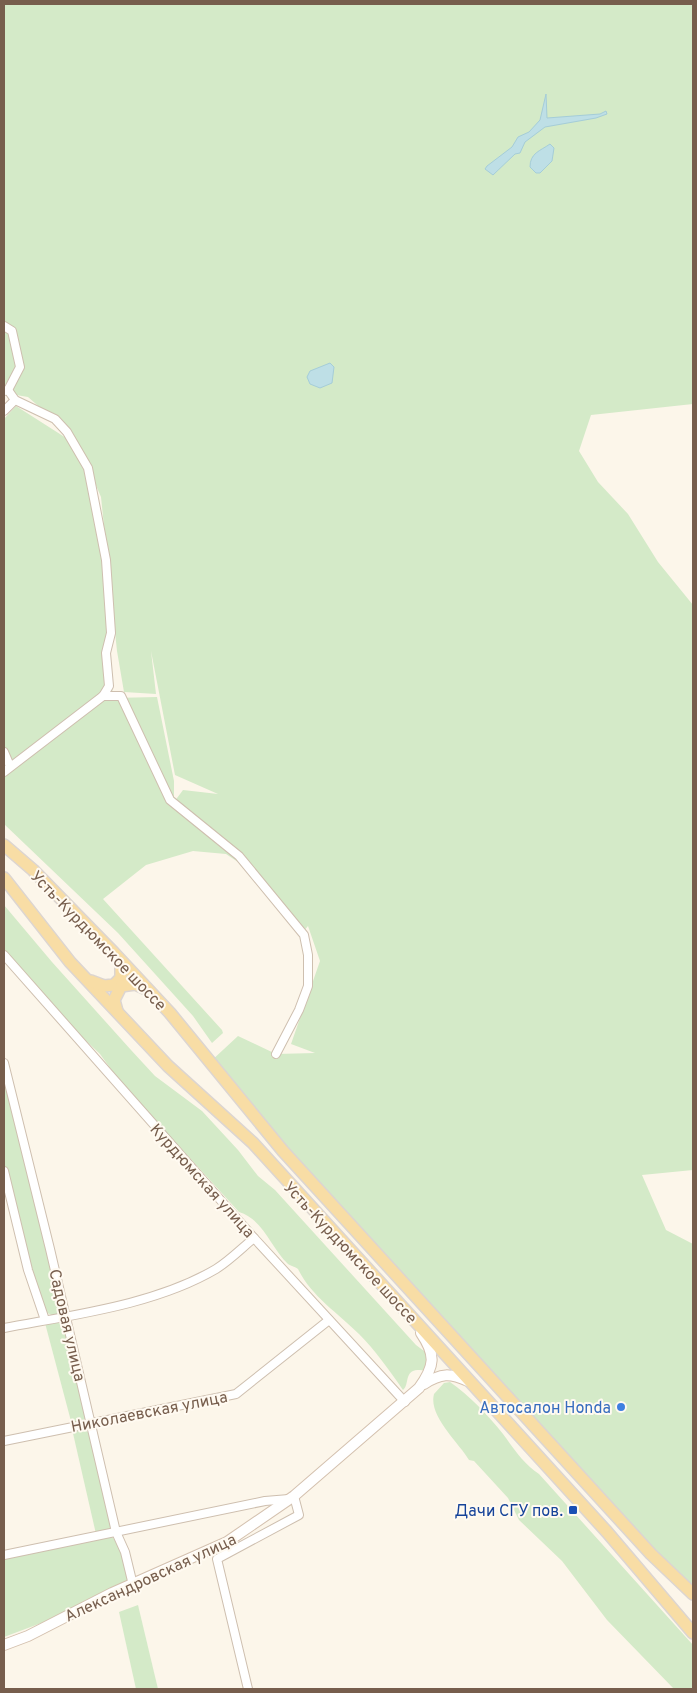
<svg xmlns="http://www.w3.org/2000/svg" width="697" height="1693" font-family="Overpass,sans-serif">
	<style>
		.green { fill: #d4eac8 }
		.water { fill: #bedfe6; stroke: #a5cdd8 }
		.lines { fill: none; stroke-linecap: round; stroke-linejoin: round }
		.street-casing { stroke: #cebfaf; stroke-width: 10 }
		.secondary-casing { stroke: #d4c1af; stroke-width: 12 }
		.primary-casing { stroke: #dcd5d1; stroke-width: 14 }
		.street { stroke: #fff; stroke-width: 8 }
		.secondary { stroke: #fff; stroke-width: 10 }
		.primary { stroke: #f8dda5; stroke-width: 11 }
		.shop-dot { fill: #3f7fe0; stroke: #fffaf1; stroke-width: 2 }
		.transit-dot { fill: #1a4fb4; stroke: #fffaf1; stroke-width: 2 }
		.labels { text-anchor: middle; stroke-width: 4; stroke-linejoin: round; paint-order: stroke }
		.street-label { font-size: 16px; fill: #775e4d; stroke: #fffaf1 }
		.shop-label { font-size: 16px; fill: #366cbe; stroke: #fffaf1; text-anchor: end }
		.transit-label { font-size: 16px; fill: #164399; stroke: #fffaf1; text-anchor: end }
	</style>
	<rect width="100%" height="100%" fill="#fcf6ea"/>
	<g class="green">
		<polygon points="4,4 693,4 693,404 591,415 579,451 598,482 628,514 658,562 693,605 693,1170 642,1175 666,1230 693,1244 693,1595 210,1062 238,1036 276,1054 315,1053 291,1044 320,961 308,926 302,933 250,870 226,854 193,851 146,865 103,899 222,1030 223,1033 212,1043 193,1016 118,933 4,824 4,419 16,406 74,443 97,498 113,698 157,697 174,781 174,802 183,790 218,794 175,775 151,651 156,694 124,692 117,651 101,497 76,439 28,397 4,393"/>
		<path d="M4 905 52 962 131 1050 155 1076 202 1111 238 1150 258 1176 275 1190 416 1345 428 1354 425 1370C421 1371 417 1369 413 1371 405 1375 409 1385 403 1390 390 1371 375 1350 359 1334 338 1313 311 1296 298 1269 294 1266 291 1266 288 1264 271 1248 263 1219 239 1212L118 1079 100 1054 80 1035 4 949Z"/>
		<polygon points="4,1074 62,1311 54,1316 45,1312 31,1270 4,1162"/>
		<polygon points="60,1319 65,1322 86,1419 83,1423 72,1425 45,1323"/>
		<path d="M450 1382C469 1395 488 1415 503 1434 514 1449 523 1463 539 1474L693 1645V1689H674L607 1620 562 1561 519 1520 508 1498 474 1461 469 1460C459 1443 428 1416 434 1394L444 1383Z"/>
		<polygon points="83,1428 90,1434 113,1529 96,1534 72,1429"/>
		<path d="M111 1536C126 1549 122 1575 132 1589L4 1637V1556Z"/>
		<polygon points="138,1605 158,1689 136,1689 119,1612"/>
	</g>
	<g class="water">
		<polygon points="546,94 547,118 600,114 606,111 607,114 596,118 545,127 525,142 520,153 515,154 493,175 485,169 487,166 512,147 518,137 529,132 540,120"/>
		<path d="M550 144 554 148 552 161 540 173H536L530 167C530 153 540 151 550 144Z"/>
		<polygon points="330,363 334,367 332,383 320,388 310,384 307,377 310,371"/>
	</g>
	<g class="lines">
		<g class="street-casing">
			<g id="street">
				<polyline points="4,326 12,331 20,367 8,390 4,391"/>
				<polyline points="4,411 15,400"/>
				<polyline points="103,696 121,696 170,800 239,856 304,935 308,955 308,986 299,1010 276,1054"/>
				<polyline points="4,752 10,766"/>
				<polyline points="4,772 103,696 109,686 106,653 111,633 106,560 88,468 67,432 55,419 15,400 8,390"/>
				<polyline points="4,955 254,1238 405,1402"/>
				<polyline points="4,1063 50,1249 116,1532 125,1552 133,1585"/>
				<polyline points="4,1171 28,1270 45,1320"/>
				<path d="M4 1328C72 1315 155 1305 216 1269 229 1261 242 1248 254 1238"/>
				<polyline points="4,1441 236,1394 329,1320"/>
				<polyline points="4,1555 265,1501 289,1499"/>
				<polyline points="248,1689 217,1559 299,1515 294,1496"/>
			</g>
		</g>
		<g class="secondary-casing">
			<g id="secondary">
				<path d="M424 1384C441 1373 450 1373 468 1381"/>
				<path d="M4 1645 28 1636 112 1593 227 1542 294 1496 419 1388C435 1366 436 1355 421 1333"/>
			</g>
		</g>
		<g class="primary-casing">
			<g id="primary">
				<polyline points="4,845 33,870 114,953 170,1013 283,1151 651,1554 693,1594"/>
				<polyline points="4,878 70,962 168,1066 253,1143 607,1532 693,1633"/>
				<polyline points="91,981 104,986 114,985 121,978 121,965 118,959"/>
				<polyline points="117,1011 114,1000 121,986 135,984 146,989"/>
			</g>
		</g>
		<use href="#street" class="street"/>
		<use href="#secondary" class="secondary"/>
		<use href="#primary" class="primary"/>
	</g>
	<circle class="shop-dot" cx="621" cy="1407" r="5"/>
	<rect class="transit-dot" x="568" y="1505" width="10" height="10" rx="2.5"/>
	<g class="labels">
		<g class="street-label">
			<text transform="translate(99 940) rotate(46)" y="6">Усть-Курдюмское шоссе</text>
			<text transform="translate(203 1180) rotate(48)" y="6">Курдюмская улица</text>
			<text transform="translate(351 1252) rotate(47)" y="6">Усть-Курдюмское шоссе</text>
			<text transform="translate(68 1325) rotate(77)" y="6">Садовая улица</text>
			<text transform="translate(149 1411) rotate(-11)" y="6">Николаевская улица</text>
			<text transform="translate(150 1577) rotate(-25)" y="6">Александровская улица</text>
		</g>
		<g class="shop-label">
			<text x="611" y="1413">Автосалон Honda</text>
		</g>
		<g class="transit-label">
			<text x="563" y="1516">Дачи СГУ пов.</text>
		</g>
	</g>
	<rect width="697" height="1693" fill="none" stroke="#775e4d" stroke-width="10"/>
</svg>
